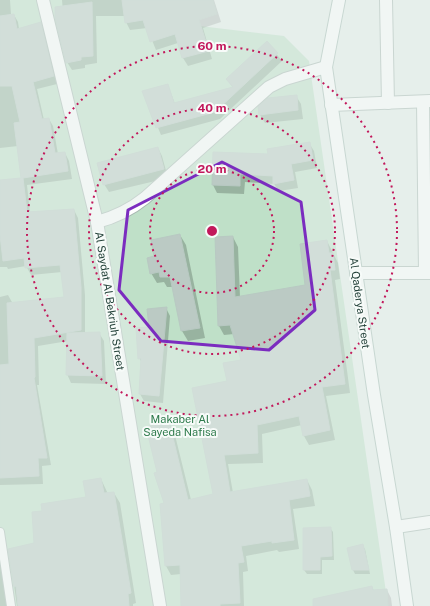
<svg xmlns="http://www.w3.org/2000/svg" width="430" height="606" font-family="'Public Sans',sans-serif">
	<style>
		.green { fill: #bfe0c8 }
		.shadow { fill: #0003 }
		.building { fill: #bbcac4; stroke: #b8c9c2 }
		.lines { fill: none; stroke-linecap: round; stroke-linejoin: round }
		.lane-casing { stroke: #a8b8b2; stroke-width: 10 }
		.street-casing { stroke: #a8b8b2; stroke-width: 14 }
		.secondary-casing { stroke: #a4bbb3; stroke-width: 14 }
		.lane { stroke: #fff; stroke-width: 8 }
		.street { stroke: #fff; stroke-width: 12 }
		.secondary { stroke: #fff; stroke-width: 12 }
		.marked { fill: none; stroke: #7b2cbf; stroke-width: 3; stroke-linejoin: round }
		.ring { fill: none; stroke: #c2185b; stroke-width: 2; stroke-dasharray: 2 4 }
		.labels { text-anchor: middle; stroke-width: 4; stroke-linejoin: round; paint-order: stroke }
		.street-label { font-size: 11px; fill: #24423a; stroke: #f7fbf9 }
		.park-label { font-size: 11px; fill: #2d7a4b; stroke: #f7fbf9 }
		.centre { fill: #c2185b; stroke: #f7fbf9; stroke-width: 2 }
		.ring-label { font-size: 12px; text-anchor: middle; font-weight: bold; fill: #c2185b; stroke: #f7fbf9; stroke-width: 4; stroke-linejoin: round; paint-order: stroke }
	</style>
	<rect width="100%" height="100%" fill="#e6efeb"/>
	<polygon class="green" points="0,0 156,0 158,21 284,36 309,61 388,606 0,606"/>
	<g class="shadow">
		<polygon points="0,0 10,0 11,15 14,15 18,22 19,29 40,23 45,31 57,84 37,89 44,120 49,119 53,126 58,154 65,153 69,161 72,179 27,185 30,213 74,210 78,218 85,295 85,333 99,333 104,341 106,384 71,383 67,374 68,341 38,346 39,385 37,385 51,465 42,466 43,484 0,485 0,297 8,295 13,304 65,297 62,272 31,275 26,266 8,269 7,267 0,267 0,181 22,179 18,146 0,148"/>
		<polygon points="62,0 214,0 221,22 203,28 212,59 188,66 183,58 178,43 156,50 147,28 130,30 126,22 125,16 96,16 97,63 85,65 85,68 72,70 67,62"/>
		<polygon points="267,42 282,61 220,119 161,135 143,92 168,85 175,104 233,88 227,79"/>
		<polygon points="296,96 301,104 303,119 265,123 260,115"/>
		<polygon points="309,143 314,151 317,168 295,172 298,188 279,191 274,184 245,182 244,194 217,193 213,185"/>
		<polygon points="158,148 162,156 168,178 109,192 104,184"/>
		<polygon points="180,235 186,245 205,338 188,341 182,331 173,287 167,287 164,282 157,283 151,273 155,257"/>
		<polygon points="233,237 238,247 240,297 306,286 327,241 338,263 340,279 335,280 350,393 326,396 335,440 309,445 304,436 302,425 262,434 263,463 228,464 233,493 307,480 312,490 315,506 293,509 299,549 279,552 277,550 246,556 248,571 243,572 244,606 182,606 181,574 171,575 166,566 165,504 158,473 168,422 174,431 191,500 214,495 228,382 242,360 234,334 224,335 219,326"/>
		<polygon points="166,308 170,316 163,403 144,401 140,394 142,363 139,358 150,328"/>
		<polygon points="101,479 108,494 114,493 120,503 136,603 133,604 133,606 17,606 9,550 35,544 43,512 87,497"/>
		<polygon points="330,528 333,532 334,560 322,560 322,574 307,574 304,570 304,529"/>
		<polygon points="362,546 365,549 370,574 355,574 353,570 348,549"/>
		<polygon points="0,558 9,606 0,606"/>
		<polygon points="372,587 374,591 387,590 391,598 392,606 329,606"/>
	</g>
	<g class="building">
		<polygon points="122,0 213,0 217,14 199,20 209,51 182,58 175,34 150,42 143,20 125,23"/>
		<polygon points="92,2 93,56 81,57 81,60 66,63 55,18 55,7"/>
		<polygon points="14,14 17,29 41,22 54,76 33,82 42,119 49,118 55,153 65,152 68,171 23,178 27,212 74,209 81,287 81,330 34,338 35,377 34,378 47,458 38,458 39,476 0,478 0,365 9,364 7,303 64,297 60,265 25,268 24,258 3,261 0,235 0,180 21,178 14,123 20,122 12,86 0,86 0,16"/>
		<polygon points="267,41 278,53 215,112 156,128 142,91 168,84 174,103 233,87 226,79"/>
		<polygon points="297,95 298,110 259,115 258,106 268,98"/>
		<polygon points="310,142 313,160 291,164 294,180 273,184 273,176 240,174 240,186 212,185 213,152 268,154 267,149"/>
		<polygon points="158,147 164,169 103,185 97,163"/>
		<polygon points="180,234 200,328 181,331 170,277 160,277 159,272 150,274 147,258 154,256 151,240"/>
		<polygon points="233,236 235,297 305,285 300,244 327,240 329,253 333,253 335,270 330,270 345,384 322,387 330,430 303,436 299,416 257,425 258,453 224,455 230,492 307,479 310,496 289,500 294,540 272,543 272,541 241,546 244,562 238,563 240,603 220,604 220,606 181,606 180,565 165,566 160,504 164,503 154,473 157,472 146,427 169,421 188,500 213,494 192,388 227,381 223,363 241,360 230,325 218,326 215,237"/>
		<polygon points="167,307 159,396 139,394 141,358 138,359 136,328 149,327 147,309"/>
		<polygon points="100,332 102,376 66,375 67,333"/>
		<polygon points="101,478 104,493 114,492 131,593 128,594 129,606 18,606 16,586 14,587 8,549 34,543 32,512 42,511 41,504 86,497 83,481"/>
		<polygon points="331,527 332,556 320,557 320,570 303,570 303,528"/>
		<polygon points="363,544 369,570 352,570 347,548"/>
		<polygon points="372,586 373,590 387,589 388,606 313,606 313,599"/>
	</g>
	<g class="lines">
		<g class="lane-casing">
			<polyline id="lane" points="0,532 11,606"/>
		</g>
		<g class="street-casing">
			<g id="street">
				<polyline points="43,0 97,222 160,606"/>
				<polyline points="386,0 388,103"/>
				<polyline points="423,102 425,273"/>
				<polyline points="331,105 430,101"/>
				<path d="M97 222C116 217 130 210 145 198L269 87 285 79 326 67"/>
				<polyline points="356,273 430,273"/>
				<polyline points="396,527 430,522"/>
			</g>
		</g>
		<g class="secondary-casing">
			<polyline id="secondary" points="339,0 326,67 374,395 396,527 407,606"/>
		</g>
		<use href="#lane" class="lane"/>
		<use href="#street" class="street"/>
		<use href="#secondary" class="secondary"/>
	</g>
	<path d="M0 0H430V606H0ZM222 162 301 202 315 310 269 350 161 341 119 290 128 210Z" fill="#e6efeb" fill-opacity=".55" fill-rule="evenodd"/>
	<path class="marked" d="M222 162 301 202 315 310 269 350 161 341 119 290 128 210Z"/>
	<g class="ring">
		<circle cx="212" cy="231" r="62"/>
		<circle cx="212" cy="231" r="123"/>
		<circle cx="212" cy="231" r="185"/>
	</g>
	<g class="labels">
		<g class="street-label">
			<text transform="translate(110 301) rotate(81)" y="4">Al Saydat Al Bekriuh Street</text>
			<text transform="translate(360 303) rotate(82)" y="4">Al Qaderya Street</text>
		</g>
		<g class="park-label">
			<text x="180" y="423">Makaber Al<tspan x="180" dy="13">Sayeda Nafisa</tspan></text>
		</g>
	</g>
	<circle cx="212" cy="231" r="6" class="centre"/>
	<g class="ring-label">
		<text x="212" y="50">60 m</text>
		<text x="212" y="112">40 m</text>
		<text x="212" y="173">20 m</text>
	</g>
</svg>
